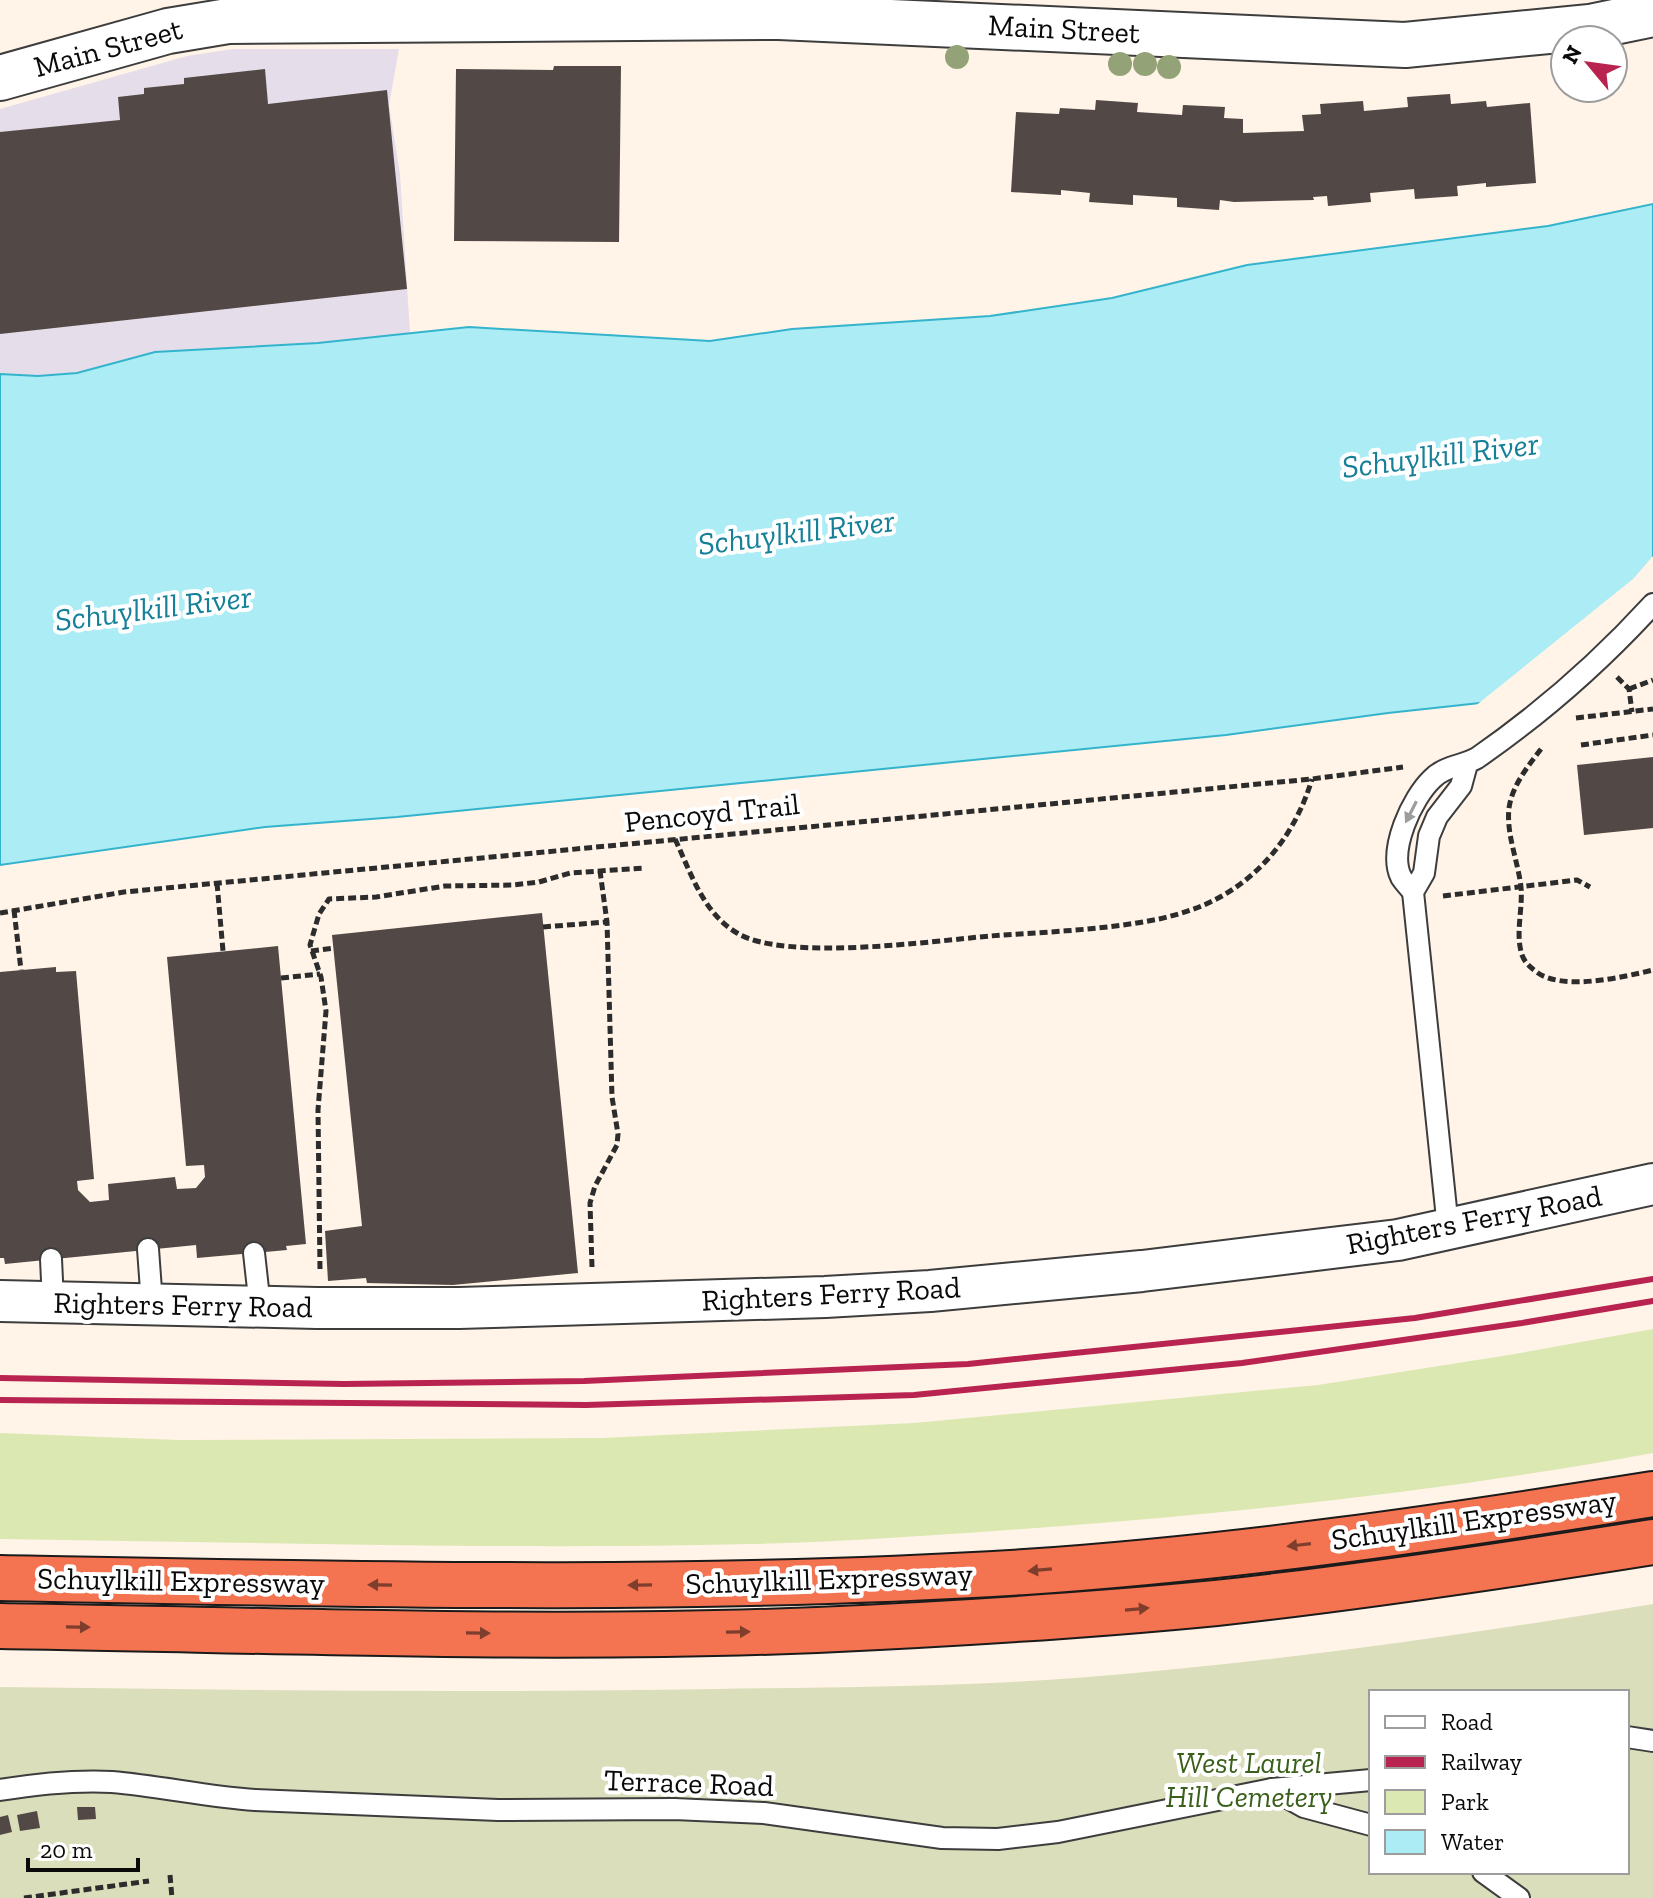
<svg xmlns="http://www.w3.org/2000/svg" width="1653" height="1898" font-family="'Zilla Slab',serif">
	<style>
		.industrial { fill: #e5dde9 }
		.green { fill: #dbe8b2 }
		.cemetery { fill: #dbdeba; fill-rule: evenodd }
		.water { fill: #acecf5; stroke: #34b4cc; stroke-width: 2 }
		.pier { fill: #fff4e7 }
		.building { fill: #524846 }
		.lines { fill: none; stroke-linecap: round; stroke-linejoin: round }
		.service-casing { stroke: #3d3d3d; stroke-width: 24 }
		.minor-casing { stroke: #3d3d3d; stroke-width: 44 }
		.tertiary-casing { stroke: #3d3d3d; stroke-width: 48 }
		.motorway-casing { stroke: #1b1b1b; stroke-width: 48 }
		.path { stroke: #2c2c2c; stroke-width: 5; stroke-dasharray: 8 4; stroke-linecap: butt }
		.service { stroke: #fff; stroke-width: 20 }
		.minor { stroke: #fff; stroke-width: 40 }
		.tertiary { stroke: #fff; stroke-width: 44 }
		.motorway { stroke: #f47350; stroke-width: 44 }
		.rail { stroke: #b8244f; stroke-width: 6 }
		.tree { fill: #93a377 }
		.oneway { fill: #9d9d9d }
		.oneway2 { fill: #7f3e2d }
		.labels { text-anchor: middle; stroke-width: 8; stroke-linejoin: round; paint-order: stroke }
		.street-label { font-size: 30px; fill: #0a0a0a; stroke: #fff }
		.park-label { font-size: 30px; font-style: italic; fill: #3b601c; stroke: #fff }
		.water-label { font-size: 32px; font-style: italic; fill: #168099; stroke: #fff }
	</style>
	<rect width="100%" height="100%" fill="#fff4e7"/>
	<polygon class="industrial" points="233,49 399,49 389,105 400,174 410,333 318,343 155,352 77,373 38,376 0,374 0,109 187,56"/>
	<path class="green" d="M1653 1329V1453C1439 1492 1224 1515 1008 1530 922 1536 836 1542 750 1544 500 1550 250 1542 0 1539V1433L178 1440 602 1438 914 1423 1318 1385 1515 1354Z"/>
	<path class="cemetery" d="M1653 1604V1898H0V1687C239 1690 478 1693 717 1689 836 1687 956 1687 1075 1678 1268 1663 1461 1636 1653 1604ZM1371 1692H1627V1872H1371Z"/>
	<polygon class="water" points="1653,204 1653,572 1639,575 1653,684 1388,713 1226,735 397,817 265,827 0,865 0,374 38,376 77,373 155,352 318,343 469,327 710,341 792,329 990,316 1112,298 1247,265 1548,226"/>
	<polygon class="pier" points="1653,556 1653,576 1643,578 1644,583 1653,581 1653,688 1474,707 1633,579"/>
	<g class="building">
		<polygon points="554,66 621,66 619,242 454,241 456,69 553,70"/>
		<polygon points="265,69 268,104 387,90 407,289 0,334 0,132 120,120 118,97 144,94 144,88 184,84 184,78"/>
		<polygon points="1450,94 1451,104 1486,101 1487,107 1530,103 1536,183 1486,187 1486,183 1457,186 1458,196 1415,199 1414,189 1370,193 1371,202 1328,206 1327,196 1313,197 1314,200 1234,202 1220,200 1219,210 1177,207 1177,198 1133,195 1133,205 1089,202 1090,193 1061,190 1061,195 1011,192 1016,112 1059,114 1060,108 1095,110 1096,100 1138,103 1137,112 1182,115 1183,105 1225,107 1224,118 1243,119 1243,133 1304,131 1302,115 1321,114 1320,104 1363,101 1364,111 1408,107 1407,97"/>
		<polygon points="1653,757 1653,828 1584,835 1577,765"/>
		<polygon points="542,913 578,1273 453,1285 367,1283 366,1278 328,1281 325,1231 362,1226 332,935"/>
		<polygon points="278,946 306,1244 286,1246 287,1250 197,1258 196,1245 5,1264 4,1258 0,1258 0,972 56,967 56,972 76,971 94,1179 77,1181 78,1190 90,1202 109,1200 108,1184 175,1177 177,1189 196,1188 205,1177 204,1165 186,1166 167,957"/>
		<polygon points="77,1807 95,1807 96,1819 78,1820"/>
		<polygon points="37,1811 40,1828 20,1831 17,1815"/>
		<polygon points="8,1815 12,1832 0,1835 0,1817"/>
	</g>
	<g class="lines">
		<g class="service-casing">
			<g id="service">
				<path d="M1413 892C1410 888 1404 882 1401 877 1388 850 1412 798 1432 779 1444 766 1463 766 1477 758 1542 713 1600 662 1653 604"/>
				<polyline points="1448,1228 1413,892 1424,873 1429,836 1437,817 1461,786 1467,764"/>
				<polyline points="148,1249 152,1304"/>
				<polyline points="254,1253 260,1307"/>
				<polyline points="51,1259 53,1302"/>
				<polyline points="1627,1737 1653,1741"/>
				<polyline points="1272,1789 1304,1807 1371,1825"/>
				<path d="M0 1790C37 1784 75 1780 112 1782 160 1786 207 1797 255 1800L498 1810 674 1809 764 1813 942 1838 998 1839 1058 1832 1272 1789 1371 1780"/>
				<polyline points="1483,1872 1519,1898"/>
			</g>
		</g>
		<g class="minor-casing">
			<polyline id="minor" points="0,1301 317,1308 459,1308 825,1297 930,1291 1142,1271 1398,1240 1653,1184"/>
		</g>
		<g class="tertiary-casing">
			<polyline id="tertiary" points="0,78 168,31 228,21 779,17 1405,45 1590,27 1653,14"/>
		</g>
		<g class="motorway-casing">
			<g id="motorway">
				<path d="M0 1578C342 1584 683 1593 1025 1572 1235 1558 1445 1527 1653 1494"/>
				<path d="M0 1626C272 1630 545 1641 817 1630 949 1624 1083 1616 1216 1603 1362 1587 1508 1565 1653 1542"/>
			</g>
		</g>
		<g class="path">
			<polyline points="1617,677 1629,689 1632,712"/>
			<polyline points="1629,689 1653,680"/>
			<polyline points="1576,718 1653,709"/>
			<polyline points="1581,745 1653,735"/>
			<path d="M1541 749C1528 766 1512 786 1509 808 1506 834 1518 861 1521 887 1523 909 1515 934 1522 955 1525 963 1531 968 1538 973 1565 991 1623 977 1653 970"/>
			<path d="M675 839C691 873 703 913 737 933 785 962 933 941 990 936 1046 932 1104 930 1159 919 1181 914 1203 907 1222 896 1267 870 1297 829 1312 779"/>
			<polyline points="217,883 223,951"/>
			<polyline points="1443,896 1577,880 1590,887"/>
			<polyline points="14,910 21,970"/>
			<polyline points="0,913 124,892 1312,779 1403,767"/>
			<polyline points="543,927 606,922"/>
			<polyline points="311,951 334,948"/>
			<polyline points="281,978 320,974"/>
			<polyline points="592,1267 590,1203 595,1186 617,1145 618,1134 612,1097 607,922 600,871"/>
			<polyline points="320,1269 318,1110 326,1011 321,977 310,945 319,914 329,899 376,897 445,886 513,885 539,882 570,873 644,868"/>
			<polyline points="170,1875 172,1898"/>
			<polyline points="24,1898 149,1881"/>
		</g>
		<use href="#service" class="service"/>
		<use href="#minor" class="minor"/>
		<use href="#tertiary" class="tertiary"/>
		<use href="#motorway" class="motorway"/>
		<g class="rail">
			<polyline points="0,1378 344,1384 584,1381 968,1364 1415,1318 1653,1279"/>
			<polyline points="0,1400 586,1405 914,1395 1242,1363 1522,1323 1653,1301"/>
		</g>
	</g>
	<g class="tree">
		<circle cx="957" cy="57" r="12"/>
		<circle cx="1120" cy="64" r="12"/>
		<circle cx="1145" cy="64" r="12"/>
		<circle cx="1169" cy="67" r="12"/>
	</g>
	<defs><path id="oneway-solid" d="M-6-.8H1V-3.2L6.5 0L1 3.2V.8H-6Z" transform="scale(2)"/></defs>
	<use class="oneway" href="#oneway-solid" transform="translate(1411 812) rotate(117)"/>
	<g class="oneway2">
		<use href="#oneway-solid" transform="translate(1299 1545) rotate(173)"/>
		<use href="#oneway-solid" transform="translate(1040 1570) rotate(175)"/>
		<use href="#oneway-solid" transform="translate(380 1585) rotate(-179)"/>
		<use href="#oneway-solid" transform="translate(640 1585) rotate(179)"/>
		<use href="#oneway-solid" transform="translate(1137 1609) rotate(-5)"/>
		<use href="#oneway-solid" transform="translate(78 1627) rotate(1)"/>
		<use href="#oneway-solid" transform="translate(738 1632) rotate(-1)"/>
		<use href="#oneway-solid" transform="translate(478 1633) rotate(1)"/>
	</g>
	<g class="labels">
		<g class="street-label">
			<text transform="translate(1064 29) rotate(3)" y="10">Main Street</text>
			<text transform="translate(108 48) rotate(-15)" y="10">Main Street</text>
			<text transform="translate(712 813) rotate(-6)" y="10">Pencoyd Trail</text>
			<text transform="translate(1474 1220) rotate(-11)" y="10">Righters Ferry Road</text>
			<text transform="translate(831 1294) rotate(-3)" y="10">Righters Ferry Road</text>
			<text transform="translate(183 1305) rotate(1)" y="10">Righters Ferry Road</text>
			<text transform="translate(1474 1520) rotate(-8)" y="10">Schuylkill Expressway</text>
			<text transform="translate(829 1579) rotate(-2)" y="10">Schuylkill Expressway</text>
			<text transform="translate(181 1581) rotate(1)" y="10">Schuylkill Expressway</text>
			<text transform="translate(689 1783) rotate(2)" y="10">Terrace Road</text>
		</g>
		<g class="park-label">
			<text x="1249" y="1773">West Laurel<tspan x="1249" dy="34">Hill Cemetery</tspan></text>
		</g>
		<g class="water-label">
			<text transform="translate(1440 455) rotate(-7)" y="11">Schuylkill River</text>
			<text transform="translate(796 532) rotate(-7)" y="11">Schuylkill River</text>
			<text transform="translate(153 608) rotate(-7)" y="11">Schuylkill River</text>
		</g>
	</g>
	<rect x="1369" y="1690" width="260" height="184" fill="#ffffff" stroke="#9d9d9d" stroke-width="2"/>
	<rect x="1385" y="1716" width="40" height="12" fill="#ffffff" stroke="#9d9d9d" stroke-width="2"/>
	<text x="1441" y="1730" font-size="24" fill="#0a0a0a">Road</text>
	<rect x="1385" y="1756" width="40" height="12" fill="#b8244f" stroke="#9d9d9d" stroke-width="2"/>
	<text x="1441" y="1770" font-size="24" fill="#0a0a0a">Railway</text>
	<rect x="1385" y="1790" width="40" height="24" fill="#dbe8b2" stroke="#9d9d9d" stroke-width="2"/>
	<text x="1441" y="1810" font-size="24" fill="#0a0a0a">Park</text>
	<rect x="1385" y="1830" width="40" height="24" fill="#acecf5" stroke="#9d9d9d" stroke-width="2"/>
	<text x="1441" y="1850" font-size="24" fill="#0a0a0a">Water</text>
	<g transform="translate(1589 64) rotate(299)"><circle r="38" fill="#ffffff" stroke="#9d9d9d" stroke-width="2"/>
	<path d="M0-6L14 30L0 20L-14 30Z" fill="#b8244f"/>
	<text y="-12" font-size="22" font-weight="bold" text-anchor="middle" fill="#0a0a0a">N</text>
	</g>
	<path d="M28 1858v12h110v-12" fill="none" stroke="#0a0a0a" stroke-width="4"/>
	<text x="40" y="1858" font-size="24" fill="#0a0a0a" stroke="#ffffff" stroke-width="6" paint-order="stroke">20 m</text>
</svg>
